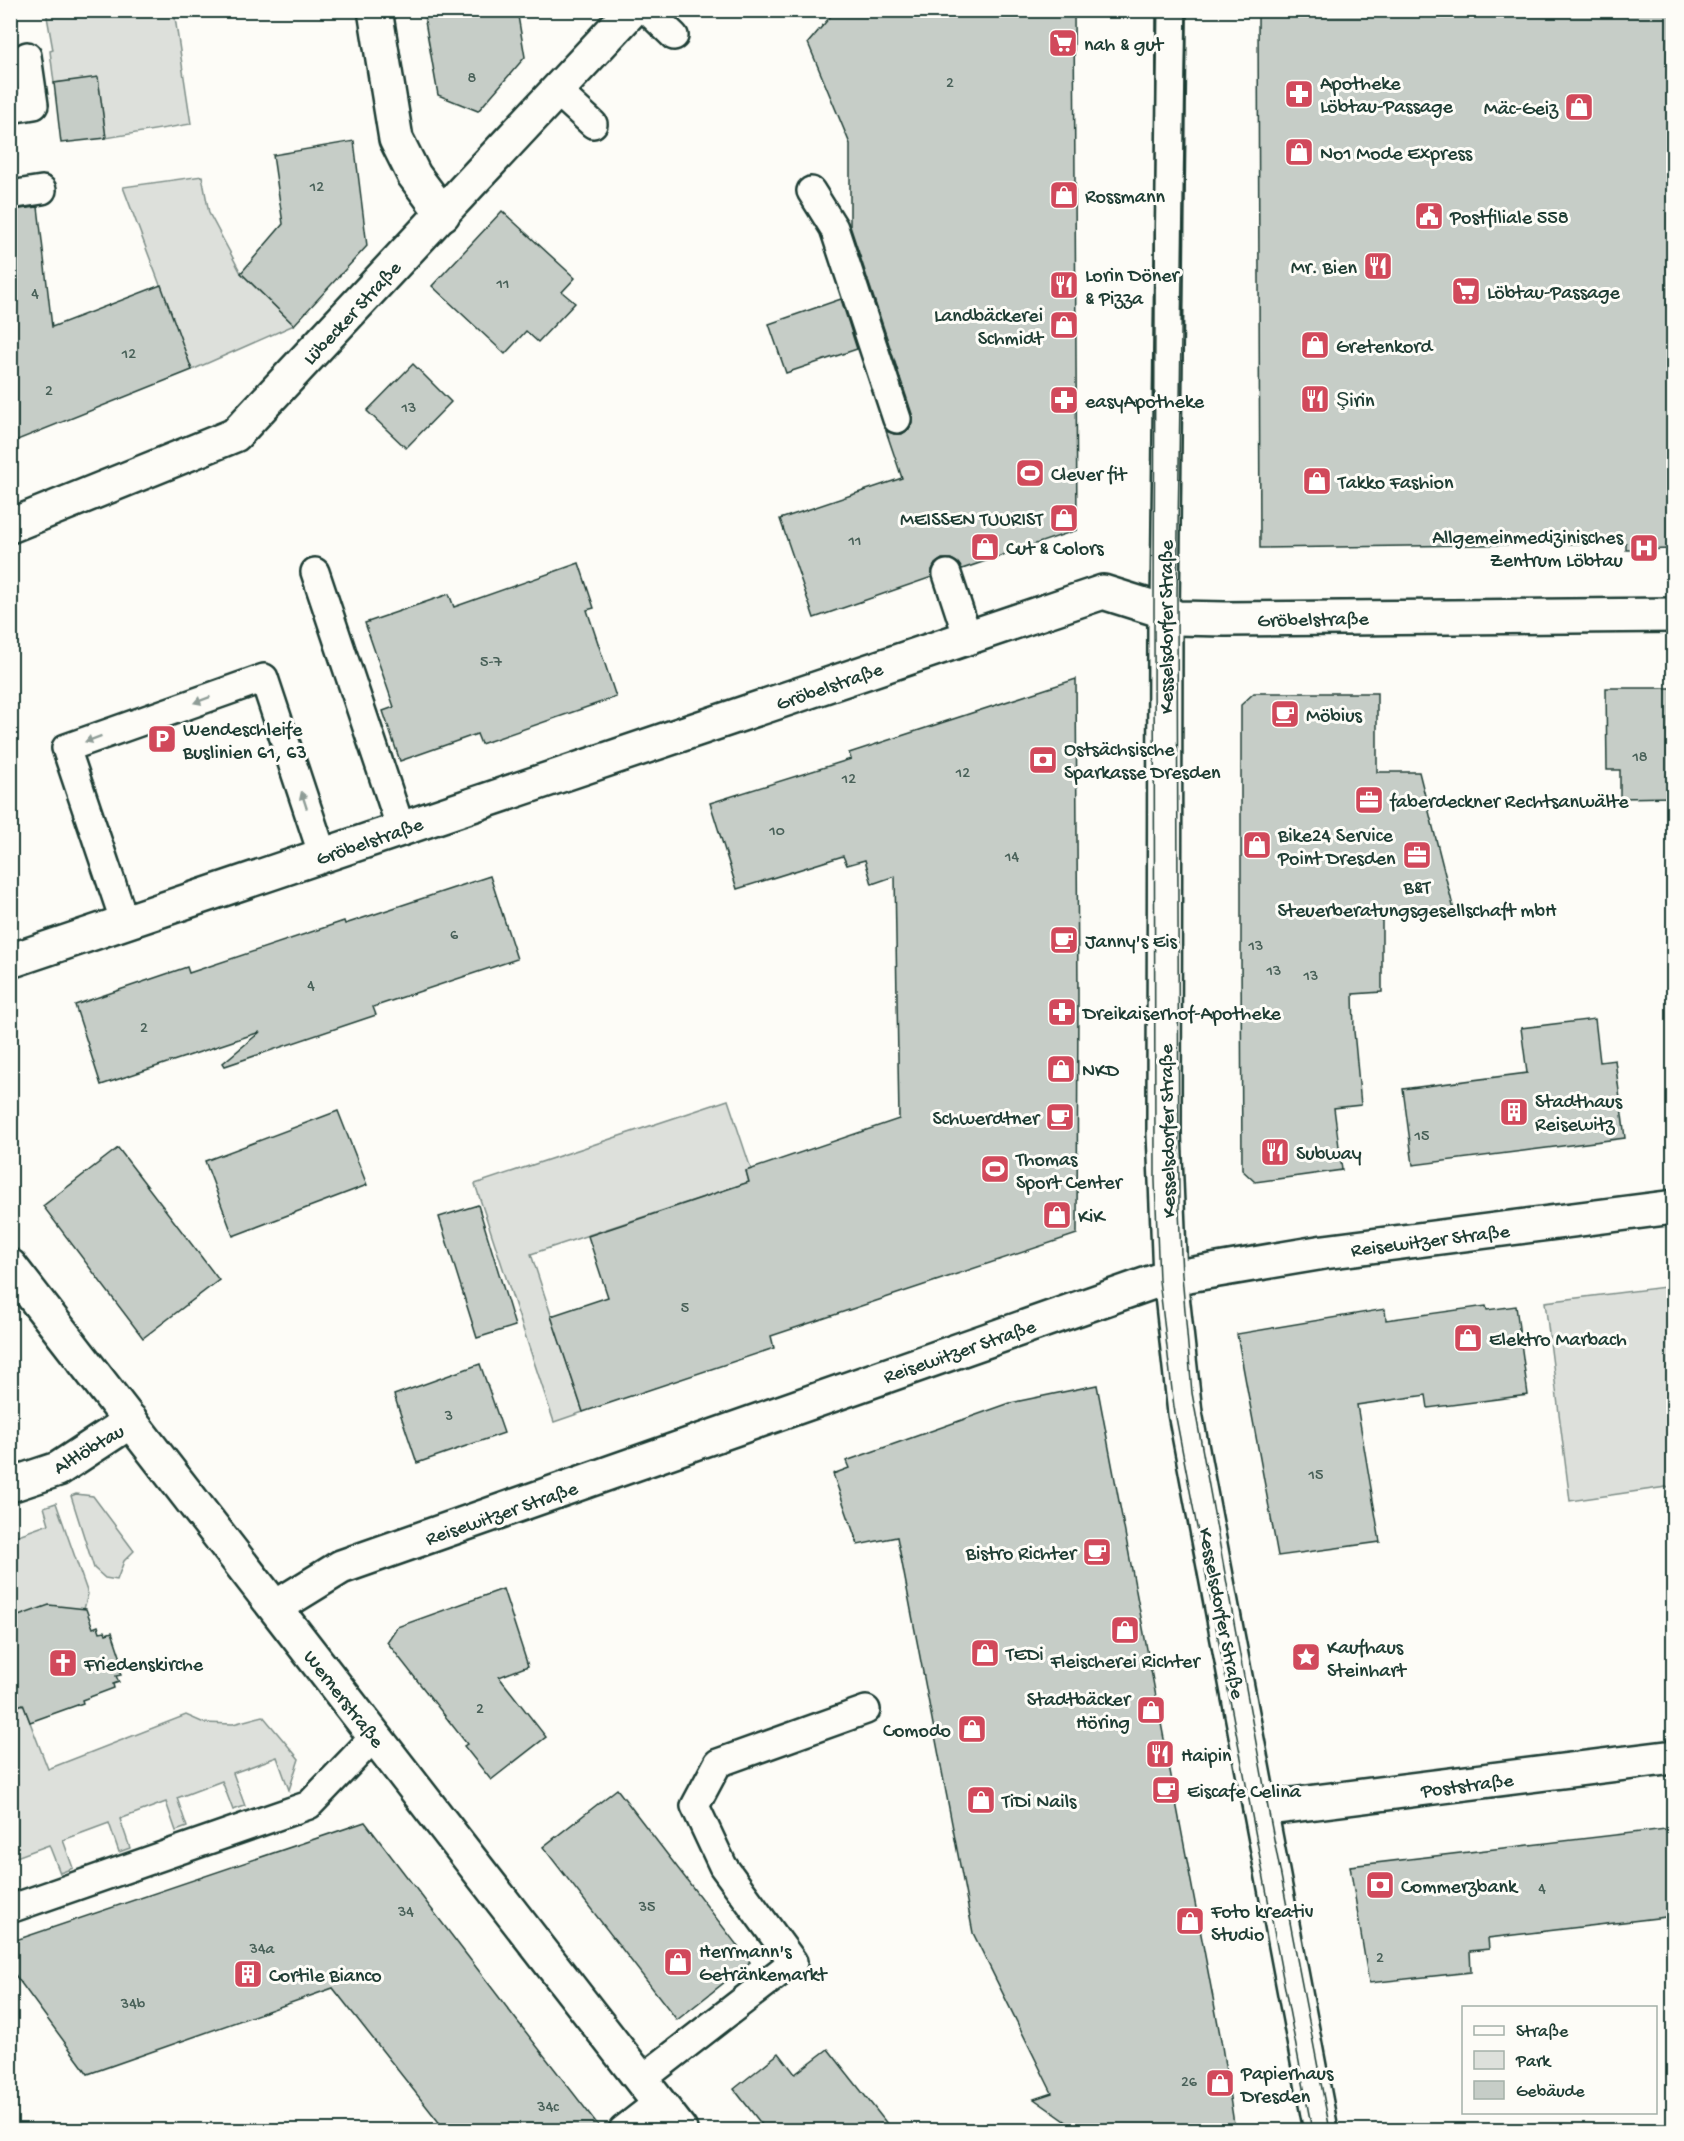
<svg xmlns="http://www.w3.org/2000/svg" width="1684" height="2141" font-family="'Gochi Hand',sans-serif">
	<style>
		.green { fill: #dde0db; stroke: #7e8e88; stroke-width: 1.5 }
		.building { fill: #c6cdc7; stroke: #1f3d34; stroke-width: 1.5 }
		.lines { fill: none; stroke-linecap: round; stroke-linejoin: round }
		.lane-casing { stroke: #1f3d34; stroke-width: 32 }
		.street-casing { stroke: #1f3d34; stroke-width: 38 }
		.secondary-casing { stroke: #1f3d34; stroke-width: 38 }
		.lane { stroke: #fdfcf7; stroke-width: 27 }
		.street { stroke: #fdfcf7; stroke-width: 33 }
		.secondary { stroke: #fdfcf7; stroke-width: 33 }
		.tram { stroke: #1f3d34; stroke-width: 1.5 }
		.oneway { fill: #8e9c96 }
		.labels { text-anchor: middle; stroke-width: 6; stroke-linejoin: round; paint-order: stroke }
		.number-label { font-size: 16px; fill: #496159 }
		.poi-label { font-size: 20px; fill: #1f3d34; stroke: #fdfcf7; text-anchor: start }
		.street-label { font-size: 20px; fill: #1f3d34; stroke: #fdfcf7 }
	</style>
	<rect width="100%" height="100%" fill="#fdfcf7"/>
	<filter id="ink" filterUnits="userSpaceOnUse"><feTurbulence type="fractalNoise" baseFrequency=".0167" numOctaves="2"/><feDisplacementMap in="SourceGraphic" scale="12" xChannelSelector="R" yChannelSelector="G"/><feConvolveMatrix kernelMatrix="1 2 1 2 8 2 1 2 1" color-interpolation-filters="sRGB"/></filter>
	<g filter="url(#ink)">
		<g class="green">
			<polygon points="46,11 174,11 191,124 106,138 98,78 54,83 50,51 53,50"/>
			<polygon points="202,176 209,213 241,273 294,325 192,370 123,187"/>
			<polygon points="728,1100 751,1169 746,1171 749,1182 531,1254 583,1412 554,1422 475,1184"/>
			<polygon points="1673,1286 1673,1486 1570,1501 1545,1302"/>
			<polygon points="76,1494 93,1496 134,1551 124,1561 117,1580 105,1578 94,1568 71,1496"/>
			<polygon points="56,1503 88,1594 84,1609 11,1619 10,1538 49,1524 44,1507"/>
			<polygon points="23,1704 48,1769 186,1715 204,1723 233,1724 263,1716 299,1759 289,1790 277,1757 233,1773 245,1806 233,1810 222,1781 177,1798 187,1827 176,1831 166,1802 120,1819 130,1848 119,1852 109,1823 63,1840 73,1868 60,1873 49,1845 11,1859 11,1709"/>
		</g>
		<g class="building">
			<polygon points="423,10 517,10 525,57 478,111 438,95"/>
			<polygon points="836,10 1074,10 1077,530 962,569 958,563 951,559 942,559 935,564 932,570 932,577 814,618 780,519 902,478 886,431 894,434 902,434 909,429 912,422 912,414 850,226 850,144 808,43"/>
			<polygon points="1258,10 1674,10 1674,549 1626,550 1626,543 1260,548"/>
			<polygon points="98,77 106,138 61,143 54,83"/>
			<polygon points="354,141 367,246 294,325 241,273 283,224 273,155"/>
			<polygon points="38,207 52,327 161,285 192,370 10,443 10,210"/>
			<polygon points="502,211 575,278 562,292 575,303 538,342 526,331 505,354 432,286"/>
			<polygon points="841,299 857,349 786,373 769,324"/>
			<polygon points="413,364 451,402 406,448 367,411"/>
			<polygon points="579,563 594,608 587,610 616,697 481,744 477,734 400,761 383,711 394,707 365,623 449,594 454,607"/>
			<polygon points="1076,679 1078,996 1077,1234 771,1336 774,1348 583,1412 551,1316 608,1297 588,1236 749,1182 746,1171 899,1119 895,876 872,884 865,860 847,865 843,856 737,889 710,803 851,759 849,753"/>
			<polygon points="1606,688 1674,688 1674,797 1620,798 1620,770 1607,770"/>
			<polygon points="1254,693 1377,693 1377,772 1419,772 1455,914 1382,914 1382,992 1353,994 1354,1031 1361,1105 1334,1108 1342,1170 1255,1182 1242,1170 1241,956 1241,705"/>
			<polygon points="490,876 517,959 373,1007 376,1015 225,1066 223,1063 260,1032 101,1085 75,1005 187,967 189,973 344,921 345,924"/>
			<polygon points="1595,1019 1600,1062 1615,1060 1625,1138 1413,1165 1403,1089 1527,1073 1521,1028"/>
			<polygon points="338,1111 367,1185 233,1236 205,1161"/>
			<polygon points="118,1148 219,1280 143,1338 43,1206"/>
			<polygon points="478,1205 515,1326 477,1338 439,1217"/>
			<polygon points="1486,1306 1487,1310 1516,1306 1528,1395 1428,1408 1426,1395 1357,1405 1380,1542 1278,1556 1237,1334 1385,1309 1386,1320"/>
			<polygon points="480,1364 504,1433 417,1463 394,1395"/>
			<polygon points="1097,1385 1221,2040 1235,2130 1078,2130 1034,2099 1052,2093 973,1933 897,1537 858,1545 833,1474 849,1468 846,1461 1010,1403"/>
			<polygon points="503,1589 528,1666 499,1677 546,1737 491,1780 464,1746 467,1744 387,1642 397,1627"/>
			<polygon points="49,1605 86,1609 93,1628 98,1626 100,1632 105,1631 106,1634 112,1632 124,1668 119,1671 121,1675 116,1676 119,1682 113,1684 114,1688 82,1700 83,1703 30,1722 23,1704 10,1709 10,1619"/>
			<polygon points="617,1789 750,1962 677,2020 543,1847"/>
			<polygon points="365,1822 518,2022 602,2130 445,2130 333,1988 88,2074 10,1968 10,1942"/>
			<polygon points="1674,1828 1674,1916 1488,1938 1489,1949 1470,1951 1471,1972 1369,1983 1350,1866"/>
			<polygon points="828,2049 892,2130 766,2130 734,2089 779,2053 795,2074"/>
		</g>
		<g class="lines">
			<g class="lane-casing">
				<g id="lane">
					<polyline points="647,10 674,36"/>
					<polyline points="557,91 593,124"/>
					<polyline points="10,109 34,105 27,56"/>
					<polyline points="811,191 834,228 897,419"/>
					<polyline points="10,195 42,190"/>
					<polyline points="315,572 401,829"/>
					<polyline points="947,574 968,638"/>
					<polyline points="1165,612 1172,10"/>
					<polyline points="125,923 66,748 264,678 323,856"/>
					<polyline points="10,1909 309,1805 375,1736"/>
					<polyline points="641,2080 793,1962 723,1866 695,1806 718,1763 866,1710"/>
					<polyline points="623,2130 659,2102"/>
				</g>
			</g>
			<g class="street-casing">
				<g id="street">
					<polyline points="375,10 396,139 414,175 443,214"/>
					<polyline points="10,526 235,435 632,10"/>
					<polyline points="1165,612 1164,1133 1170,1277 1185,1413 1321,2130"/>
					<polyline points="10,961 1103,592 1154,608 1177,618 1225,619 1674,615"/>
					<polyline points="10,1485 58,1469 131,1421"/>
					<polyline points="276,1607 341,1567 1159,1280 1324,1252 1674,1207"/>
					<polyline points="1260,1809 1674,1757"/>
				</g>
			</g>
			<g class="secondary-casing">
				<polyline id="secondary" points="10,1266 680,2130"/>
			</g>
			<use href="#lane" class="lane"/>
			<use href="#street" class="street"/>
			<use href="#secondary" class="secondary"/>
			<g class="tram">
				<polyline points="1156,10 1154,608 1155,1181 1159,1280 1174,1407 1312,2130"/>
				<polyline points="1186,10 1177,596 1179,1211 1182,1275 1192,1393 1268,1808 1330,2130"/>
			</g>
		</g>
		<defs><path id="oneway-solid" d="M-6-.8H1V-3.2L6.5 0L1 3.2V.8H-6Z" transform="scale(1.5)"/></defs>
		<g class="oneway">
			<use href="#oneway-solid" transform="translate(202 700) rotate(160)"/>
			<use href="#oneway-solid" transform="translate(93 739) rotate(160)"/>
			<use href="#oneway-solid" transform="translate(304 800) rotate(-108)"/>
		</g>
	</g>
	<defs>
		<g id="supermarket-square" transform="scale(1.5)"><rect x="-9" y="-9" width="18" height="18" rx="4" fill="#d1495b" stroke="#fdfcf7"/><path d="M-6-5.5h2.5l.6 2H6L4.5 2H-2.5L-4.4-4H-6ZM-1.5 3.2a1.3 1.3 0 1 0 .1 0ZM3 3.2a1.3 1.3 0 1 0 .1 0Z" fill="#fff"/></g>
		<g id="pharmacy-square" transform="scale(1.5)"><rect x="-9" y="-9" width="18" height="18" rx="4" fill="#d1495b" stroke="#fdfcf7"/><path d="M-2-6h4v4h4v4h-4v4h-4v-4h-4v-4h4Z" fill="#fff"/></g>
		<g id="shop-square" transform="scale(1.5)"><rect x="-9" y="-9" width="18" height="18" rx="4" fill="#d1495b" stroke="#fdfcf7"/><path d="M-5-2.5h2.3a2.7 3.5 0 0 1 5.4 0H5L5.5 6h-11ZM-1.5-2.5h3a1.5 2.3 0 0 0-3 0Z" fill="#fff"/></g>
		<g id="civic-square" transform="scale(1.5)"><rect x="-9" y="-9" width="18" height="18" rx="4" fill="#d1495b" stroke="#fdfcf7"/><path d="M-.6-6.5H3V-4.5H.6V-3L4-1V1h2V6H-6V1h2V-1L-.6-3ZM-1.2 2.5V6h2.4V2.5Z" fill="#fff"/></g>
		<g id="restaurant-square" transform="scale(1.5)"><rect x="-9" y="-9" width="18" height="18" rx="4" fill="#d1495b" stroke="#fdfcf7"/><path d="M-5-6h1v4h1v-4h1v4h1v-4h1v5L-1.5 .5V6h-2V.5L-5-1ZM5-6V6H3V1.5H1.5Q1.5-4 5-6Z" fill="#fff"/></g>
		<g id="stadium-square" transform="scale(1.5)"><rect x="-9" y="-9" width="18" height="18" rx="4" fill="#d1495b" stroke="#fdfcf7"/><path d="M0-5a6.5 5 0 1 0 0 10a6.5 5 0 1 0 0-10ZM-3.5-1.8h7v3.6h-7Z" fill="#fff"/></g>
		<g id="hospital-square" transform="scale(1.5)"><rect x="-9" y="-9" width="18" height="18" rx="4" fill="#d1495b" stroke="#fdfcf7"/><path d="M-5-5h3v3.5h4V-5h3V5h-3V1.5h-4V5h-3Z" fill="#fff"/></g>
		<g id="cafe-square" transform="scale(1.5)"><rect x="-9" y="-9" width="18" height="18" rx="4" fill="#d1495b" stroke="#fdfcf7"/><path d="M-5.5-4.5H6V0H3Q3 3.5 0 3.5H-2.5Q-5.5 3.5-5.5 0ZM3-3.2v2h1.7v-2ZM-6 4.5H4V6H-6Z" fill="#fff"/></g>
		<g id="parking-square" transform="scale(1.5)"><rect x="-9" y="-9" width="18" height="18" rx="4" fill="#d1495b" stroke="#fdfcf7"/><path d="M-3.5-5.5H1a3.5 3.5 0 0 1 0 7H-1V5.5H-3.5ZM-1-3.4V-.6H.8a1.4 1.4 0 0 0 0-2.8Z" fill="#fff"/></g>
		<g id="bank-square" transform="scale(1.5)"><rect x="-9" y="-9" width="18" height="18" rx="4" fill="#d1495b" stroke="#fdfcf7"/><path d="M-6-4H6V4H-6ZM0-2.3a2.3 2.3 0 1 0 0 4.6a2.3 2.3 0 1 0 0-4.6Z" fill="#fff"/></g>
		<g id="office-square" transform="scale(1.5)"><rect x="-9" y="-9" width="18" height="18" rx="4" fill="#d1495b" stroke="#fdfcf7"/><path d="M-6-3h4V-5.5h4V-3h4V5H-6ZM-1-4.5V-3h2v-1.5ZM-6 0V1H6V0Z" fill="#fff"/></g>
		<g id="building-square" transform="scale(1.5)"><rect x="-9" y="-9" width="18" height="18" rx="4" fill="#d1495b" stroke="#fdfcf7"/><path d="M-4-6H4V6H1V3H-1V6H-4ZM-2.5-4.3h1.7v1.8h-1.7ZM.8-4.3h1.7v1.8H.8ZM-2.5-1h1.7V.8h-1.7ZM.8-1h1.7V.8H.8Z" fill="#fff"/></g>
		<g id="sight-square" transform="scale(1.5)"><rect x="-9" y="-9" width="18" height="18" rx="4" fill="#d1495b" stroke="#fdfcf7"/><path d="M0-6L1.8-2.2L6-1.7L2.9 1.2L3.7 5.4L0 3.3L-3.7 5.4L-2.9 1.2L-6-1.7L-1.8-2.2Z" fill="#fff"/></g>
		<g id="church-square" transform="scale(1.5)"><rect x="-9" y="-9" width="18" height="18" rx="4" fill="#d1495b" stroke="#fdfcf7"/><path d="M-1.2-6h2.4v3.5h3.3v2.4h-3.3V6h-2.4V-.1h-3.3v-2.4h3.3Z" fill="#fff"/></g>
	</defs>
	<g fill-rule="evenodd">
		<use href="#supermarket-square" x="1063" y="43"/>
		<use href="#pharmacy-square" x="1299" y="94"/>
		<use href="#shop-square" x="1579" y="107"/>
		<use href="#shop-square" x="1299" y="152"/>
		<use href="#shop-square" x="1064" y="195"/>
		<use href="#civic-square" x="1429" y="216"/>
		<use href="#restaurant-square" x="1378" y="266"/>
		<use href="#restaurant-square" x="1064" y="285"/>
		<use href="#supermarket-square" x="1466" y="291"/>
		<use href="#shop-square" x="1064" y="325"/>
		<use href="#shop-square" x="1315" y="345"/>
		<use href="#restaurant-square" x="1315" y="399"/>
		<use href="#pharmacy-square" x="1064" y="400"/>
		<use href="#stadium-square" x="1030" y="473"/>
		<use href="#shop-square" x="1317" y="481"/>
		<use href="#shop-square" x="1064" y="518"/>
		<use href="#shop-square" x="985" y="547"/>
		<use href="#hospital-square" x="1644" y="548"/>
		<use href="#cafe-square" x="1285" y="714"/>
		<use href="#parking-square" x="162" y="739"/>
		<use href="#bank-square" x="1043" y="760"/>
		<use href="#office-square" x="1369" y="800"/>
		<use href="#shop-square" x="1257" y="845"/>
		<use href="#office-square" x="1417" y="855"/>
		<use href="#cafe-square" x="1064" y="940"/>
		<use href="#pharmacy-square" x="1062" y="1012"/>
		<use href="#shop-square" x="1061" y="1069"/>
		<use href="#building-square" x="1514" y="1112"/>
		<use href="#cafe-square" x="1060" y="1117"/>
		<use href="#restaurant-square" x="1275" y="1152"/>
		<use href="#stadium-square" x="995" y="1169"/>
		<use href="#shop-square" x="1057" y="1215"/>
		<use href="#shop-square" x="1468" y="1338"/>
		<use href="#cafe-square" x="1097" y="1552"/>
		<use href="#shop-square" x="1125" y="1630"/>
		<use href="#shop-square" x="985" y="1653"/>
		<use href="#sight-square" x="1306" y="1657"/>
		<use href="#church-square" x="63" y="1663"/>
		<use href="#shop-square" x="1151" y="1710"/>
		<use href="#shop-square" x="972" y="1729"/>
		<use href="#restaurant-square" x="1160" y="1754"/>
		<use href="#cafe-square" x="1166" y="1790"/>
		<use href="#shop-square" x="981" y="1800"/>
		<use href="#bank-square" x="1380" y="1885"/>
		<use href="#shop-square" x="1190" y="1921"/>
		<use href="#shop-square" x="678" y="1962"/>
		<use href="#building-square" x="248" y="1974"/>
		<use href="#shop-square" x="1220" y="2083"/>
	</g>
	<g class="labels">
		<g class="number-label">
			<text x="472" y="82">8</text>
			<text x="950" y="87">2</text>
			<text x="317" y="191">12</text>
			<text x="503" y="288">11</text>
			<text x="35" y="298">4</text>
			<text x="129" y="358">12</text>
			<text x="49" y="395">2</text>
			<text x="409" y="412">13</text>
			<text x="855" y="545">11</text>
			<text x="491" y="666">5-7</text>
			<text x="1640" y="761">18</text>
			<text x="963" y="777">12</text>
			<text x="849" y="783">12</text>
			<text x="777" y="835">10</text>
			<text x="1012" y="861">14</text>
			<text x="454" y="939">6</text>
			<text x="1256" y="950">13</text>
			<text x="1274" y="975">13</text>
			<text x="1311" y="980">13</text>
			<text x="311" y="990">4</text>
			<text x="144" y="1032">2</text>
			<text x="1422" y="1140">15</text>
			<text x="685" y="1312">5</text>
			<text x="449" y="1420">3</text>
			<text x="1316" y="1479">15</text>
			<text x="480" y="1713">2</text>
			<text x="1542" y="1893">4</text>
			<text x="647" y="1911">35</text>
			<text x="406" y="1916">34</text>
			<text x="262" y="1953">34a</text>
			<text x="1380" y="1962">2</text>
			<text x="133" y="2008">34b</text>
			<text x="1189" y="2086">26</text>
			<text x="548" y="2111">34c</text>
		</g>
		<g class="poi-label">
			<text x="1084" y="50">nah &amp; gut</text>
			<text x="1320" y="89">Apotheke<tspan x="1320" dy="23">Löbtau-Passage</tspan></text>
			<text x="1558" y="114" text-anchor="end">Mäc-Geiz</text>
			<text x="1320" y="159">No1 Mode Express</text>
			<text x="1085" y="202">Rossmann</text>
			<text x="1450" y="223">Postfiliale 558</text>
			<text x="1357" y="273" text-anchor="end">Mr. Bien</text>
			<text x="1085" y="281">Lorin Döner<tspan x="1085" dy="23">&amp; Pizza</tspan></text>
			<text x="1487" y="298">Löbtau-Passage</text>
			<text x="1043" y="321" text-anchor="end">Landbäckerei<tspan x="1043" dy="23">Schmidt</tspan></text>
			<text x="1336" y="352">Gretenkord</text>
			<text x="1336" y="406">Şirin</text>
			<text x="1085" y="407">easyApotheke</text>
			<text x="1051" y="480">Clever fit</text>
			<text x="1338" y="488">Takko Fashion</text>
			<text x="1043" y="525" text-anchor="end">MEISSEN TUURIST</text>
			<text x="1623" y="543" text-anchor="end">Allgemeinmedizinisches<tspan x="1623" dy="23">Zentrum Löbtau</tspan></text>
			<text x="1006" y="554">Cut &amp; Colors</text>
			<text x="1306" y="721">Möbius</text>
			<text x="183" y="735">Wendeschleife<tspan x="183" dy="23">Buslinien 61, 63</tspan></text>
			<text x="1064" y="755">Ostsächsische<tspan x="1064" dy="23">Sparkasse Dresden</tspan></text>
			<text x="1390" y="807">faberdeckner Rechtsanwälte</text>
			<text x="1278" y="841">Bike24 Service<tspan x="1278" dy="23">Point Dresden</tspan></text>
			<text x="1417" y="893" text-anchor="middle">B&amp;T<tspan x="1417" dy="23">Steuerberatungsgesellschaft mbH</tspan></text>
			<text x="1085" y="947">Janny's Eis</text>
			<text x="1083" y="1019">Dreikaiserhof-Apotheke</text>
			<text x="1082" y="1076">NKD</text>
			<text x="1535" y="1107">Stadthaus<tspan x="1535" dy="23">Reisewitz</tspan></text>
			<text x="1039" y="1124" text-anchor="end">Schwerdtner</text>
			<text x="1296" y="1159">Subway</text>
			<text x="1016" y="1165">Thomas<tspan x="1016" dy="23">Sport Center</tspan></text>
			<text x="1078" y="1222">KiK</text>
			<text x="1489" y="1345">Elektro Marbach</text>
			<text x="1076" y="1559" text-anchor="end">Bistro Richter</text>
			<text x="1327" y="1653">Kaufhaus<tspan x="1327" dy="23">Steinhart</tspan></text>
			<text x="1006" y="1660">TEDi</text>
			<text x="1125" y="1667" text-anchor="middle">Fleischerei Richter</text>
			<text x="84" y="1670">Friedenskirche</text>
			<text x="1130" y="1705" text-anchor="end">Stadtbäcker<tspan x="1130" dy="23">Höring</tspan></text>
			<text x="951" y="1736" text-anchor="end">Comodo</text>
			<text x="1181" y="1761">Haipin</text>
			<text x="1187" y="1797">Eiscafe Celina</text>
			<text x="1002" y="1807">TiDi Nails</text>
			<text x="1401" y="1892">Commerzbank</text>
			<text x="1211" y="1917">Foto kreativ<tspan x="1211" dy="23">Studio</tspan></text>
			<text x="699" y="1957">Herrmann's<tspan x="699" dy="23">Getränkemarkt</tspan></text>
			<text x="269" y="1981">Cortile Bianco</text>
			<text x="1241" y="2079">Papierhaus<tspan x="1241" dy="23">Dresden</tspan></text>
		</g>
		<g class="street-label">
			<text transform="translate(351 312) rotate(-47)" y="7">Lübecker Straße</text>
			<text transform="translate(1313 618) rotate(-1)" y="7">Gröbelstraße</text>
			<text transform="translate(1165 627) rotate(-90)" y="7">Kesselsdorfer Straße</text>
			<text transform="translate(829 685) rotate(-19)" y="7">Gröbelstraße</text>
			<text transform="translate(369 840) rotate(-19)" y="7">Gröbelstraße</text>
			<text transform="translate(1166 1131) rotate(-91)" y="7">Kesselsdorfer Straße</text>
			<text transform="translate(1430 1239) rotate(-7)" y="7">Reisewitzer Straße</text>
			<text transform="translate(959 1350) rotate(-19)" y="7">Reisewitzer Straße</text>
			<text transform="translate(88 1448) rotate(-31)" y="7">Altlöbtau</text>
			<text transform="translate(501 1512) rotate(-19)" y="7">Reisewitzer Straße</text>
			<text transform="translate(1223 1613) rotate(79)" y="7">Kesselsdorfer Straße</text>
			<text transform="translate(345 1698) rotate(52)" y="7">Wernerstraße</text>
			<text transform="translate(1467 1784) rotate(-7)" y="7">Poststraße</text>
		</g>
	</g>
	<rect width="1684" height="2141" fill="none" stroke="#fdfcf7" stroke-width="36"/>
	<rect x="18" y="18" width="1648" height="2105" fill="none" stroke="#1f3d34" stroke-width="2" filter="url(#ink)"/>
	<rect x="1462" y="2006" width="195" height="108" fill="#fdfcf7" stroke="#a4b0a9" stroke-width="1.5"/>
	<rect x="1474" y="2026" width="30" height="9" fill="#fdfcf7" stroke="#a4b0a9" stroke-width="1.5"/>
	<text x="1516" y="2036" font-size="18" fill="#1f3d34">Straße</text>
	<rect x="1474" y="2051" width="30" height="18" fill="#dde0db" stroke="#a4b0a9" stroke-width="1.5"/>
	<text x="1516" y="2066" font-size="18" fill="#1f3d34">Park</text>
	<rect x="1474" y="2081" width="30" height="18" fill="#c6cdc7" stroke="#a4b0a9" stroke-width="1.5"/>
	<text x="1516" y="2096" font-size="18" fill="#1f3d34">Gebäude</text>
</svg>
